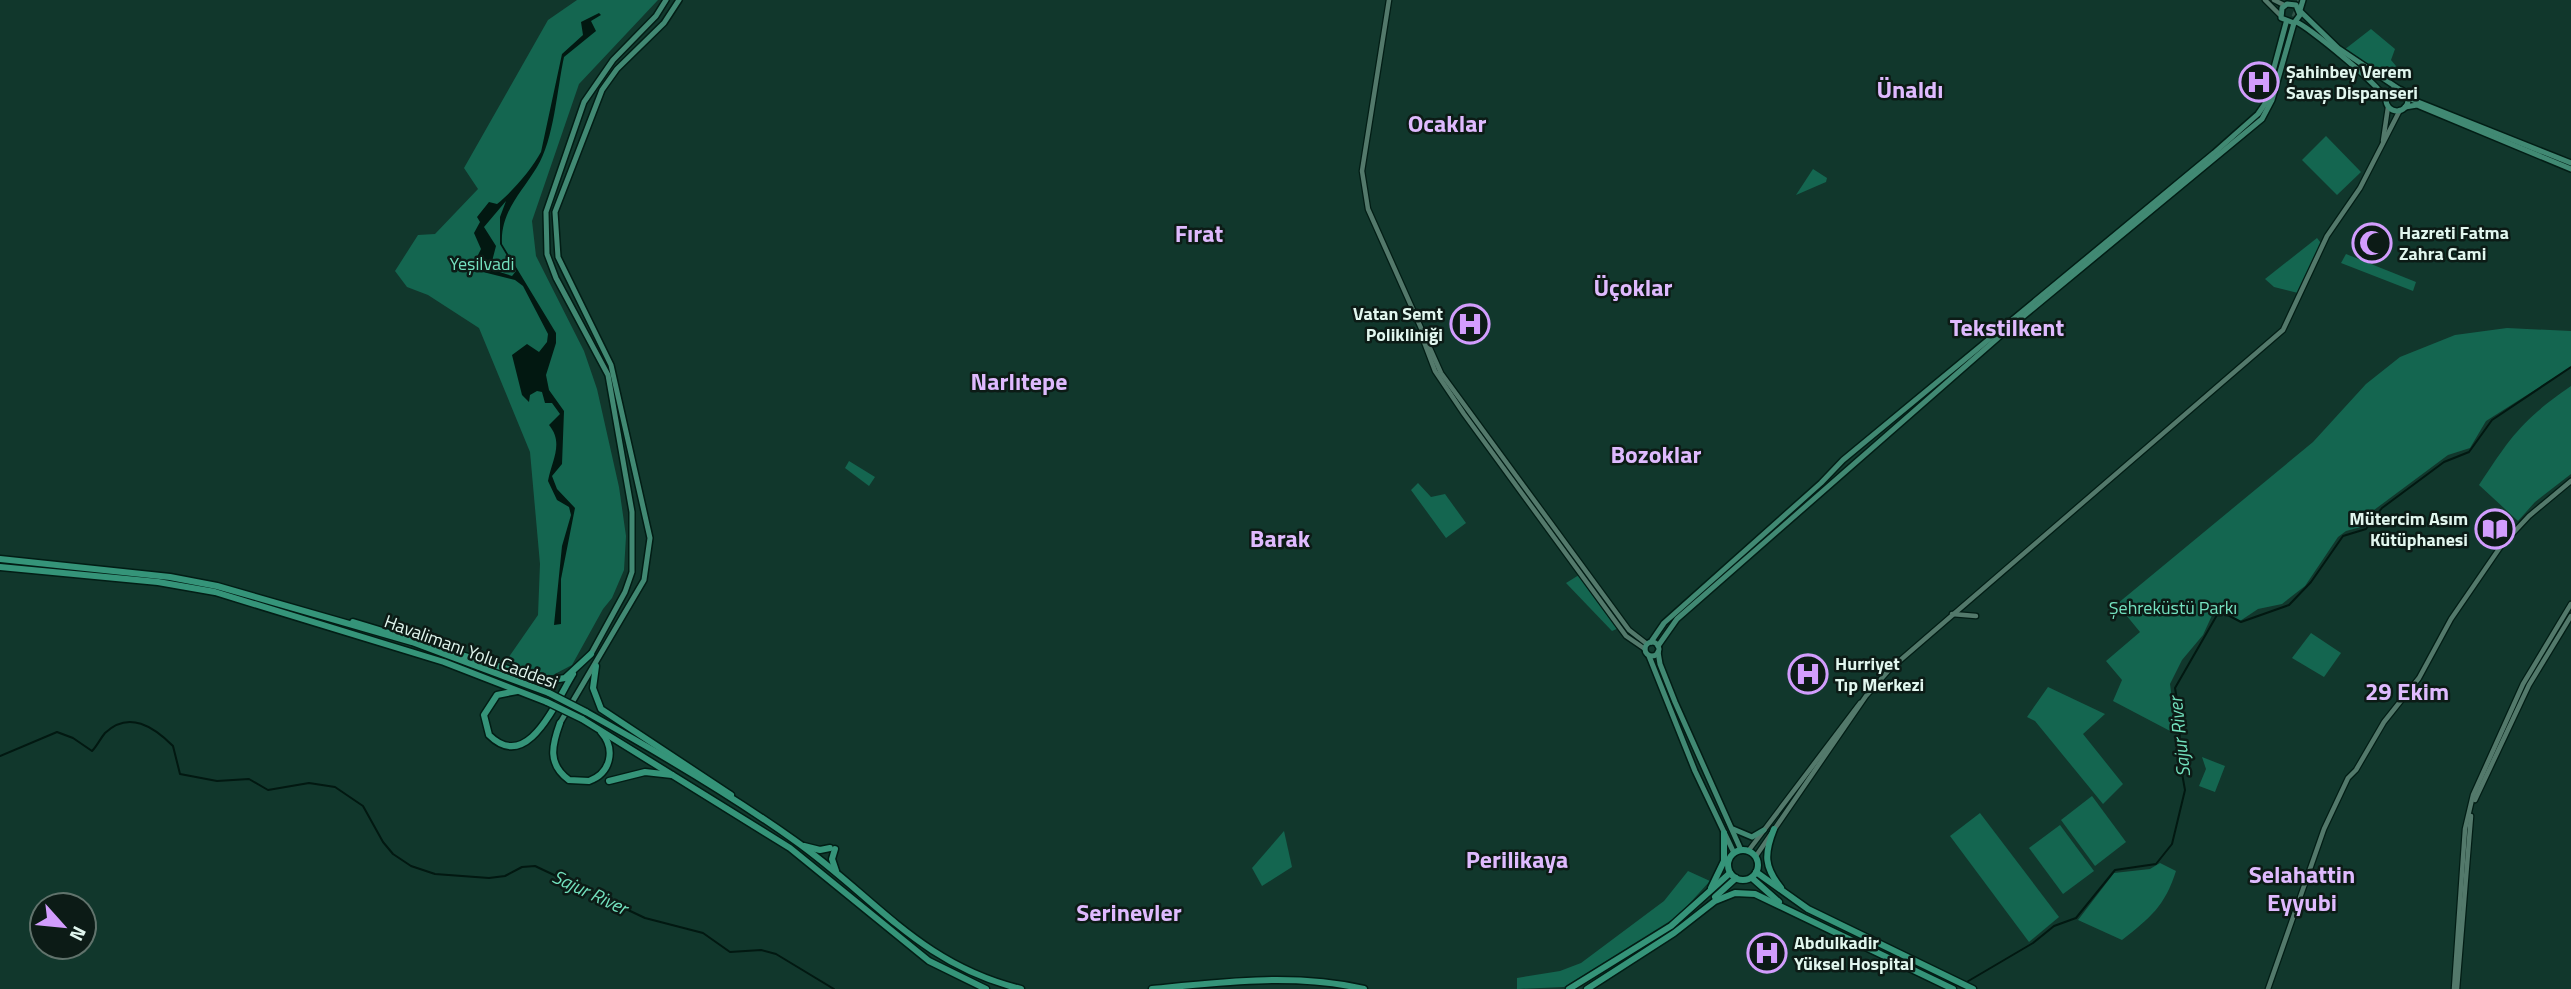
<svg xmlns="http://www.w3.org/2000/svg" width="2571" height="989" font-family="'Titillium Web',sans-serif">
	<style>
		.green { fill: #146650 }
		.water { fill: #021811; fill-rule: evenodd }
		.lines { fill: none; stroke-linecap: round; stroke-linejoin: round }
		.stream { stroke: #021811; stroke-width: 2 }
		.primary-tunnel { stroke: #305449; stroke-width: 5; stroke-dasharray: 5 2.5; stroke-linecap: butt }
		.secondary-casing { stroke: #021d15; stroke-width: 7 }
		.primary-casing { stroke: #021d15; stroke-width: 8 }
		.highway-casing { stroke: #021d15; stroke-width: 9 }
		.secondary { stroke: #53796b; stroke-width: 4.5 }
		.primary { stroke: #418973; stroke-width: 5 }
		.highway { stroke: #359479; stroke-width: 6 }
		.highway-bridge-casing { stroke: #021d15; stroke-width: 9; stroke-linecap: butt }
		.highway-bridge { stroke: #359479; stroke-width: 6 }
		.labels { text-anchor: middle; stroke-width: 5; stroke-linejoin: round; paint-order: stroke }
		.poi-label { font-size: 18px; font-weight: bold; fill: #e1f6ee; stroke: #0c1b16; text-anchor: start }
		.park-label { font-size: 18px; fill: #75e2c0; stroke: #0c1b16 }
		.street-label { font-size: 18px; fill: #e1f6ee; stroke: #0c1b16 }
		.water-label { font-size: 19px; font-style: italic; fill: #72e0bd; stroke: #0c1b16 }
		.district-label { font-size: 24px; font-weight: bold; fill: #dfbafe; stroke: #0c1b16 }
	</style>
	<rect width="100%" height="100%" fill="#11372c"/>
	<g class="green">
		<polygon points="577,0 658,0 579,84 532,221 536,256 584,351 597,389 619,487 626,536 624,570 612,598 603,609 572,665 553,675 539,675 506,661 538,615 540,564 530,452 479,328 428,295 407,287 395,271 418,235 435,234 478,189 464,168 548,20"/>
		<polygon points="2371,29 2395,49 2391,60 2396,66 2385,77 2344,50"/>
		<polygon points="2326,136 2361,172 2337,195 2302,160"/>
		<polygon points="1813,169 1827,178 1826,182 1796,195"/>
		<polygon points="2317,238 2321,243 2298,293 2274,287 2265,279"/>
		<polygon points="2346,254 2416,282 2413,291 2341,263"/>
		<polygon points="2507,328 2571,331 2571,367 2486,421 2470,448 2448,455 2374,510 2361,527 2346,531 2338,537 2305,586 2282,604 2258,609 2240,621 2221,610 2214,611 2203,635 2182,660 2170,684 2176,728 2172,732 2113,701 2122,680 2106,661 2140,632 2117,604 2313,442 2366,384 2400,357 2455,335"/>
		<path d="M2571 386V474L2535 502 2518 521 2479 485C2511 436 2522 420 2571 386Z"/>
		<polygon points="849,461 875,477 869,486 845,468"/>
		<polygon points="1418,483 1431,497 1445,494 1466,523 1446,538 1411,490"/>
		<polygon points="1579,575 1619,628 1612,631 1566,583"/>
		<polygon points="2311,633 2341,653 2324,677 2292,658"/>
		<polygon points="2048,687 2105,714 2083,734 2123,784 2103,804 2035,721 2027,717"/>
		<polygon points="2202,757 2225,766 2215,792 2199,786 2206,769"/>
		<polygon points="2092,796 2126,842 2095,866 2061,820"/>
		<polygon points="1980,813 2059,917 2029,942 1950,836"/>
		<polygon points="2060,825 2094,871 2063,894 2029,848"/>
		<polygon points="1284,831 1292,867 1262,886 1252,868"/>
		<path d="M2160 863 2176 871C2165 906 2150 918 2122 940L2078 920 2114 873 2150 869Z"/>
		<polygon points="1688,871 1710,881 1678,916 1564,987 1517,989 1517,978 1560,971 1581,963 1664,901"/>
	</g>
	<path class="water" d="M599 13 601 15 591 21 596 31 564 57C557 89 554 140 537 167 522 192 500 212 502 244L556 333V343L546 375 549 390 564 411 562 464 552 476 557 489 575 508 561 579V624L554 625 562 546 571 515 569 507 557 500 548 481C552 460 564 443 549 425L560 414 552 403H545L542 392 537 391 530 395 529 402 522 395 512 355 527 344 539 352 547 342 548 334 523 286 515 280 471 269 481 249 474 233 480 222 477 217 489 202 497 204C513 191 531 170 541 152L562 54 583 35 581 22ZM506 201 500 217V244L516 271 512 276 490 269 496 246 484 227Z"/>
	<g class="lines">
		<g class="stream">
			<path d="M0 756 57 732 73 738 92 751C97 746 100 739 105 733 129 710 154 727 173 746L180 774 217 781 249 779 268 790 309 783 335 787 363 806 383 842 393 854 411 866 435 874 489 878 505 876 522 867 535 866 645 918 703 933 730 952 761 950 776 954 834 989"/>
			<polyline points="1965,983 2033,943 2054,926 2076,918 2115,870 2156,864 2172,844 2185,790 2178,751 2181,724 2175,688 2217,615 2224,613 2241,622 2289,605 2311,582 2343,536 2366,529 2382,508 2444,462 2469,452 2492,420 2571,367"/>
		</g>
		<polyline class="primary-tunnel" points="2289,31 2300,0"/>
		<g class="secondary-casing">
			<g id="secondary">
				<polyline points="1389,0 1362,171 1368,209 1441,373 1629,630 1647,644"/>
				<polyline points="2265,0 2280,15"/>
				<polyline points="2274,0 2284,5"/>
				<polyline points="2383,141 2388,107"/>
				<polyline points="1424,342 1435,371 1464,414 1626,636 1645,649"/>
				<polyline points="1952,614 1976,616"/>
				<polyline points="2475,800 2529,685 2571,616"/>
				<polyline points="1749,850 1860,703"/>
				<polyline points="1756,856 1866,696 1890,669 2283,330 2327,236 2360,188 2400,110"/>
				<polyline points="2268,989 2324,829 2348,778 2356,770 2384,722 2419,678 2451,619 2501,546 2529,516 2571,481"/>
				<polyline points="2454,989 2465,829 2473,795 2523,684 2571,604"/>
				<polyline points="2457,989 2471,816"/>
			</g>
		</g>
		<g class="primary-casing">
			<g id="primary">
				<polyline points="2300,10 2303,0"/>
				<polyline points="2300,11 2338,48 2399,89"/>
				<path d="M2296 22C2308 26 2383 88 2386 100"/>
				<circle cx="2397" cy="100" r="11"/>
				<polyline points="2408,98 2571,163"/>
				<polyline points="2265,101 2286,23"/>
				<polyline points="2405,107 2417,105 2571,169"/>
				<circle cx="1652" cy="649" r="7"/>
				<polyline points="1651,642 1664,623 1821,483 1843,460 2214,153 2258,114 2269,98"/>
				<polyline points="1658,646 1677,619 2008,329 2262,119 2272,100 2294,23 2300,15 2296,5 2287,4 2282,8 2281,18 2294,23"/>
				<polyline points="1658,652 1660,664 1675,702 1741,850"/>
				<polyline points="591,654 625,592 632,572 632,512 608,375 556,278 547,254 546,212 584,102 613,60 656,16 666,0"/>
				<polyline points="1649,656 1695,771 1734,853"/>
				<polyline points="560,723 644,580 650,538 611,365 558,257 555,212 602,90 617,69 664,23 679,0"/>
				<polyline points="1733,829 1752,837 1764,830"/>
			</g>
		</g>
		<g class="highway-casing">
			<g id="highway">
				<polyline points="0,559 170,577 217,586 412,642 549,693"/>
				<polyline points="0,567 158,582 215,592 444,662 547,702"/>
				<polyline points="353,622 547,681 565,678 591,654"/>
				<polyline points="596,666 593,688 601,709 731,795"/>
				<path d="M517 691 497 695 484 715 489 735C528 774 556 701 573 674"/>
				<path d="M586 712C656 751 728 793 794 840 875 897 919 964 1021 989"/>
				<polyline points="582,719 790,848 929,961 986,989"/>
				<path d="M560 723C552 745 547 764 569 780L589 781C611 773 616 749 601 732"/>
				<polyline points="609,781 645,772 672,775"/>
				<path d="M1774 829C1764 854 1764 867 1781 888"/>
				<polyline points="804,846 820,850 830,848"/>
				<polyline points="835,849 832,859 836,871"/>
				<circle cx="1743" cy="865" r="15"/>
				<polyline points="1756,872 1808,909 1973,989"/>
				<polyline points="1752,878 1779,902"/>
				<polyline points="1711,888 1724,861 1724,833"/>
				<polyline points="1715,897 1736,878"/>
				<path d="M1152 989C1222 982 1295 973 1364 989"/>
				<polyline points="1569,989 1671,926 1730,873"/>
				<polyline points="1587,989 1674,933 1715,901 1735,893 1755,894 1953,989"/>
			</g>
		</g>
		<use href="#secondary" class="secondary"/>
		<use href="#primary" class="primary"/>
		<use href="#highway" class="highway"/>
		<g class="highway-bridge-casing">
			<g id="highway-bridge">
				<polyline points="549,693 586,712"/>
				<polyline points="547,702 582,719"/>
			</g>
		</g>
		<use href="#highway-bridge" class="highway-bridge"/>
	</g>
	<defs>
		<g id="hospital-ring" transform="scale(2.0125)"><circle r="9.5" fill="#0c1b16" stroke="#d29dfd" stroke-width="1.5"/><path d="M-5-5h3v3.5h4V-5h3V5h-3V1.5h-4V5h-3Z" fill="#d29dfd"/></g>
		<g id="mosque-ring" transform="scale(2.0125)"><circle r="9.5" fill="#0c1b16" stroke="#d29dfd" stroke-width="1.5"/><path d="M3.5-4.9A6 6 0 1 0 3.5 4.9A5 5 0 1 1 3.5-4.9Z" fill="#d29dfd"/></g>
		<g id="library-ring" transform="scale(2.0125)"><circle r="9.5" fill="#0c1b16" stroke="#d29dfd" stroke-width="1.5"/><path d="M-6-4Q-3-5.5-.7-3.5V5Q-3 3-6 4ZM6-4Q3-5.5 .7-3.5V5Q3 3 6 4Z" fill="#d29dfd"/></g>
	</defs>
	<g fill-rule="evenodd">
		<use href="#hospital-ring" x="2259" y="82"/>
		<use href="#mosque-ring" x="2372" y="243"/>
		<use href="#hospital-ring" x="1470" y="324"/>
		<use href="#library-ring" x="2495" y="529"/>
		<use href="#hospital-ring" x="1808" y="674"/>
		<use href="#hospital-ring" x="1767" y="953"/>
	</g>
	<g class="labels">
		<g class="poi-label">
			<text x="2286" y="78">Şahinbey Verem<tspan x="2286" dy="21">Savaş Dispanseri</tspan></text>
			<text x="2399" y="239">Hazreti Fatma<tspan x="2399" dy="21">Zahra Cami</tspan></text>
			<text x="1443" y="320" text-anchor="end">Vatan Semt<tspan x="1443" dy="21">Polikliniği</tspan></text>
			<text x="2468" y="525" text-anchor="end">Mütercim Asım<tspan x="2468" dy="21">Kütüphanesi</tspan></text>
			<text x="1835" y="670">Hurriyet<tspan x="1835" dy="21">Tıp Merkezi</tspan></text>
			<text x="1794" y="949">Abdulkadir<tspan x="1794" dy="21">Yüksel Hospital</tspan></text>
		</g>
		<g class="park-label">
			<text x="482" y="270">Yeşilvadi</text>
			<text x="2173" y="614">Şehreküstü Parkı</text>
		</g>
		<g class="street-label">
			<text transform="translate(471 652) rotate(20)" y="6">Havalimanı Yolu Caddesi</text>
		</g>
		<g class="water-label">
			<text transform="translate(2179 737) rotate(-96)" y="7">Sajur River</text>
			<text transform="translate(590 892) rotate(25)" y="7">Sajur River</text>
		</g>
		<g class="district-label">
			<text x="1910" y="98">Ünaldı</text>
			<text x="1447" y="132">Ocaklar</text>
			<text x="1199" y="242">Fırat</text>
			<text x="1633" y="296">Üçoklar</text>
			<text x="2007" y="336">Tekstilkent</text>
			<text x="1019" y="390">Narlıtepe</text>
			<text x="1656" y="463">Bozoklar</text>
			<text x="1280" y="547">Barak</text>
			<text x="2407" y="700">29 Ekim</text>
			<text x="1517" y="868">Perilikaya</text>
			<text x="2302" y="883">Selahattin<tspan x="2302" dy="28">Eyyubi</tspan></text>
			<text x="1129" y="921">Serinevler</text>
		</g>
	</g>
	<g transform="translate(63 926) rotate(117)"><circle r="33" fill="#0c1b16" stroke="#61736c" stroke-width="2"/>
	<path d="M0-5L12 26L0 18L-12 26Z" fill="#d29dfd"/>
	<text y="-10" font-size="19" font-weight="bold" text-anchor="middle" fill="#e1f6ee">N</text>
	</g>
</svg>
